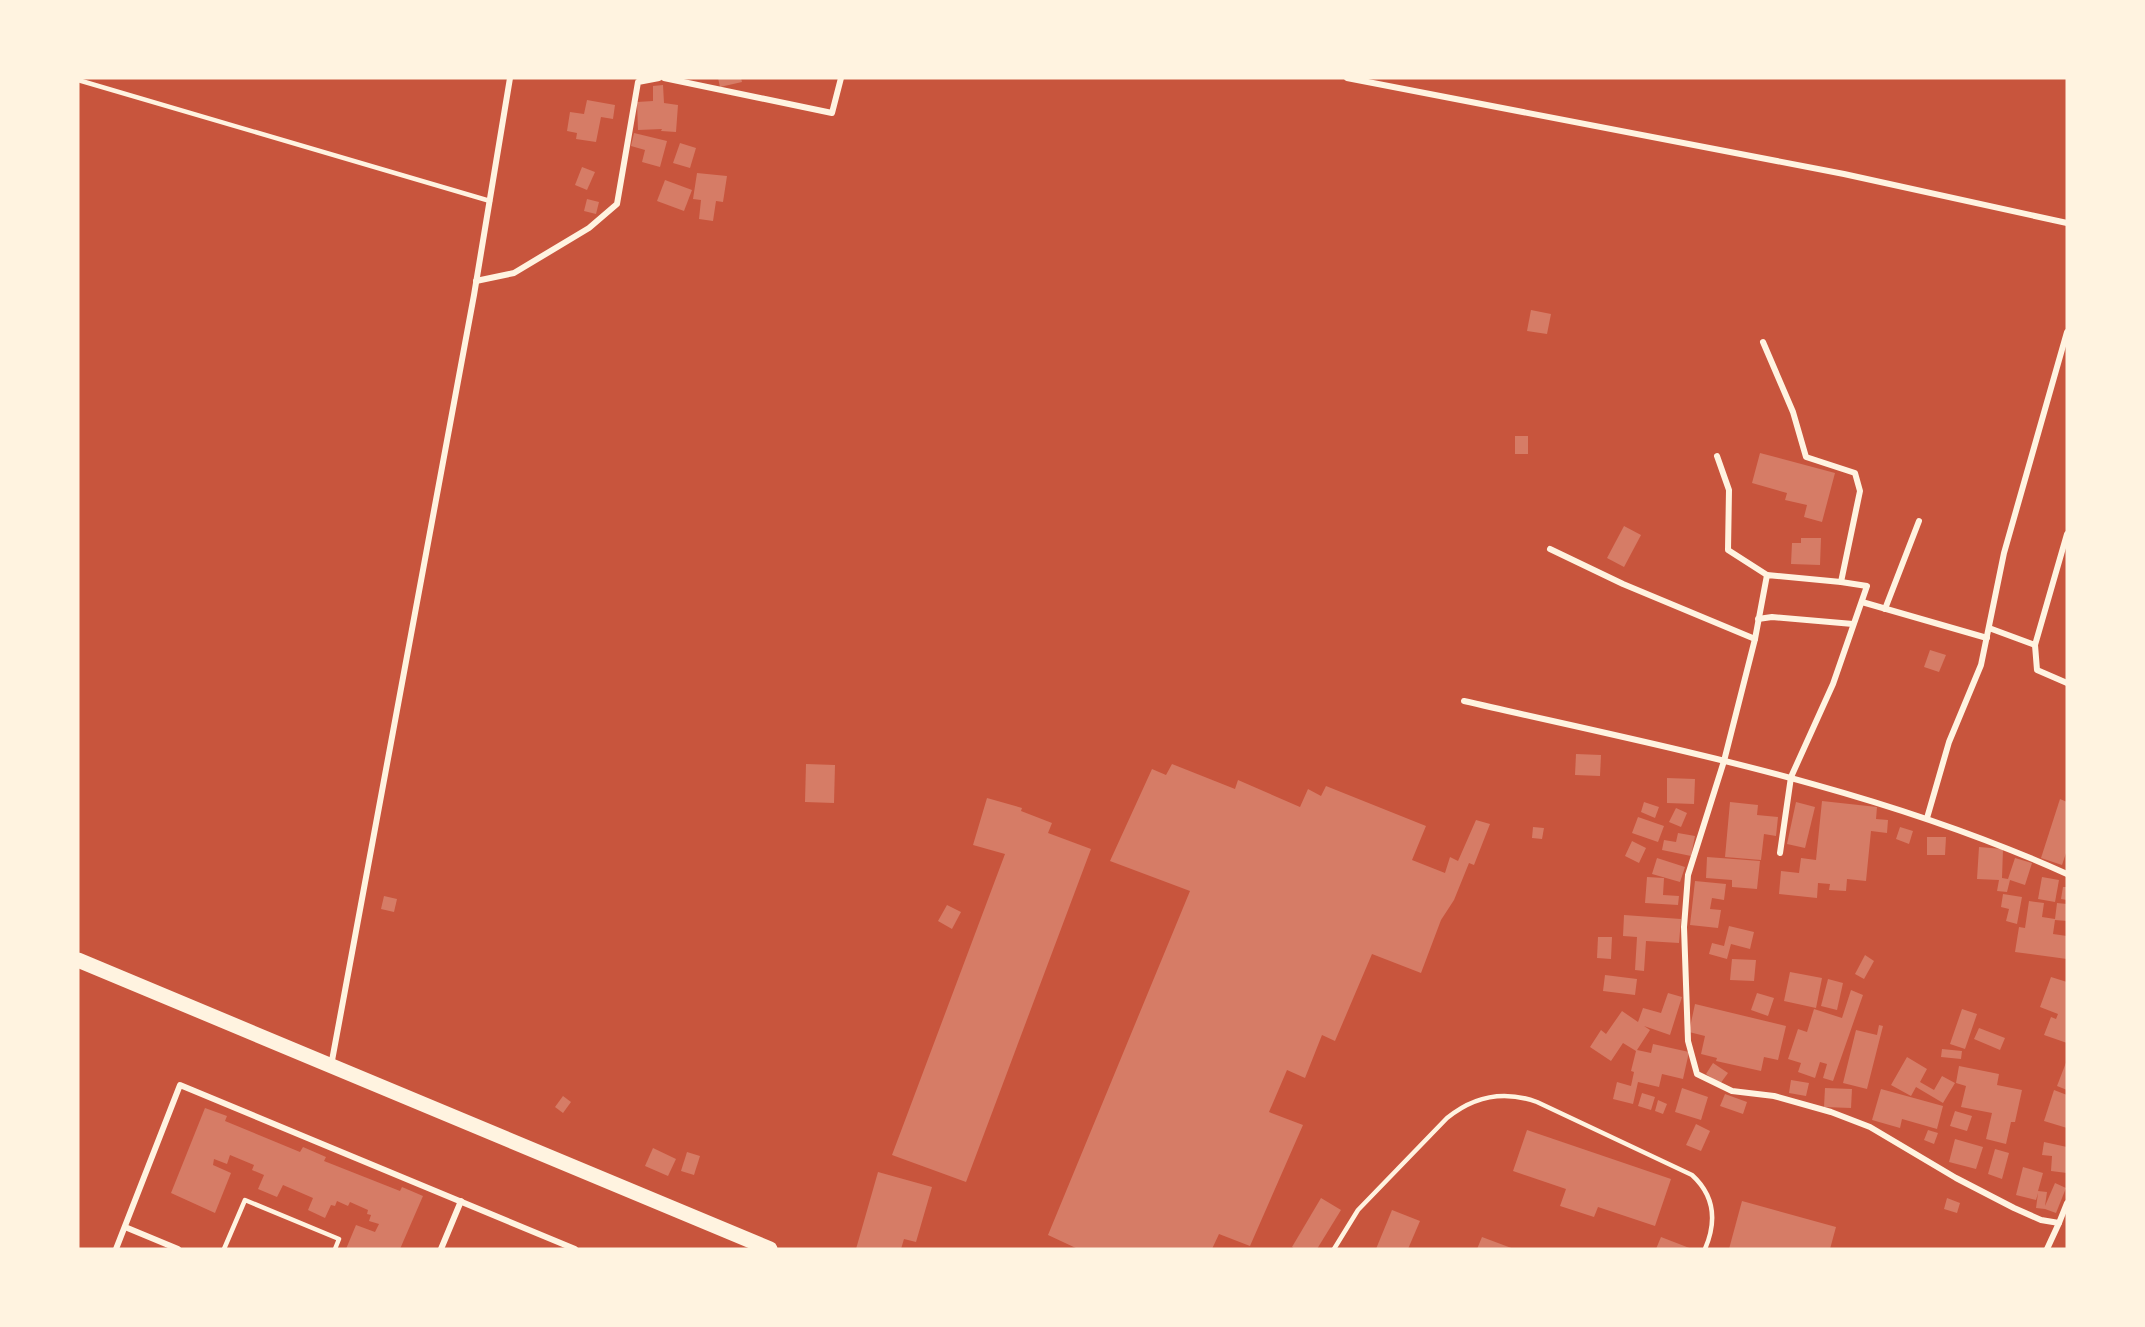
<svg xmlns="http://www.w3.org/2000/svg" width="2145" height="1327" font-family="Karla,sans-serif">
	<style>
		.building { fill: #d67c66 }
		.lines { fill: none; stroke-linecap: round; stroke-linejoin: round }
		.service { stroke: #fff3e0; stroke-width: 4.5 }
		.minor { stroke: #fff3e0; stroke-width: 6 }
		.primary { stroke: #fff3e0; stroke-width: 15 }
	</style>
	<rect width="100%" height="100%" fill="#c8553d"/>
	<g class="building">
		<polygon points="718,78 741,78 742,82 720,87"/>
		<polygon points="663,85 664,103 678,105 676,132 661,131 662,129 638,130 637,102 653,101 653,86"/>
		<polygon points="587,100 615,105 613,119 601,117 596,142 576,139 577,133 567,131 570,112 584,114"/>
		<polygon points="634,133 667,141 660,167 642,162 645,150 631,146"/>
		<polygon points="680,143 696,148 690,168 673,163"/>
		<polygon points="582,167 595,172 587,190 575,185"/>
		<polygon points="697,173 727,176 723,202 716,201 713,221 699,219 701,200 693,199"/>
		<polygon points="665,180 692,190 684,211 657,201"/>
		<polygon points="587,199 599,202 596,214 584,211"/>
		<polygon points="1531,310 1551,314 1547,334 1527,331"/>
		<rect x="1515" y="436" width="13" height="18"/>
		<polygon points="1760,453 1835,473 1822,522 1804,517 1807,505 1785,500 1787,493 1752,483"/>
		<polygon points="1624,526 1641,535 1624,567 1607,558"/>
		<polygon points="1801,538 1821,538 1820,565 1791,564 1792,543 1801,543"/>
		<polygon points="1930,650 1946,655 1939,672 1924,667"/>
		<polygon points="1576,754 1601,755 1600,776 1575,775"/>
		<polygon points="806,764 835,765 834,803 805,802"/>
		<polygon points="1172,764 1235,789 1238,780 1300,807 1308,789 1321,796 1326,786 1426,826 1412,860 1445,873 1450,857 1458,861 1476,820 1490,824 1474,865 1469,863 1454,900 1441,920 1421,973 1372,954 1335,1041 1322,1035 1305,1078 1287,1070 1269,1112 1303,1125 1250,1246 1219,1234 1212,1249 1078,1249 1048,1235 1190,891 1110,861 1152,769 1166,775"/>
		<polygon points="1667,778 1695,779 1694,804 1667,803"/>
		<polygon points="987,798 1022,808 1021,811 1052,823 1048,833 1091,849 966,1182 892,1155 1005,854 973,845"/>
		<polygon points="2060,799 2067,802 2067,850 2062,865 2041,858"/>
		<polygon points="1822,801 1877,807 1876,819 1888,820 1887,833 1871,831 1866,881 1847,879 1846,891 1829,890 1830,884 1818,883 1817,898 1779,894 1781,871 1799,873 1801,858 1816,860"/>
		<polygon points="1644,802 1659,807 1655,818 1641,812"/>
		<polygon points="1730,802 1758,805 1757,815 1778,817 1776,836 1764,834 1761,860 1725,857"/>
		<polygon points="1796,802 1815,807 1805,848 1787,844"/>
		<polygon points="1676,808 1687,813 1681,827 1669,822"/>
		<polygon points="1638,817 1664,826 1658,842 1632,833"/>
		<polygon points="1533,827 1544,828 1542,839 1532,838"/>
		<polygon points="1900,827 1913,831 1909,844 1896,839"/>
		<polygon points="1678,833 1695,836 1691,856 1662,850 1664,840 1676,842"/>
		<polygon points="1927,837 1946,837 1945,855 1927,855"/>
		<polygon points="1632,841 1646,848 1639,863 1625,856"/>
		<polygon points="1979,847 2003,849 2002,878 2008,879 2015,858 2032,863 2025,885 2010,880 2007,892 1997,891 1999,880 1977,879"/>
		<polygon points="1707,857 1760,861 1757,889 1732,887 1732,880 1706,878"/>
		<polygon points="1657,858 1685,867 1680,882 1652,874"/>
		<polygon points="1647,877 1664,878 1663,895 1679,896 1678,905 1645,903"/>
		<polygon points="2042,877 2059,880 2055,902 2038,899"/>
		<polygon points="1695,881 1726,884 1724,900 1712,898 1710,909 1721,910 1718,928 1690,925"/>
		<polygon points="2063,887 2067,887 2067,900 2061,899"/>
		<polygon points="2003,894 2022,897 2017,924 2006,921 2009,909 2001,907"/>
		<polygon points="384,896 397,899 394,912 381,909"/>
		<polygon points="2029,901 2044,903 2042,917 2055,919 2057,903 2067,904 2067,921 2055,920 2053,934 2067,936 2067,959 2015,952 2019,927 2025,928"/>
		<polygon points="947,905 961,912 952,929 938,921"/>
		<polygon points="1624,915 1681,919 1679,943 1646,941 1644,971 1635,970 1637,937 1623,936"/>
		<polygon points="1729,926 1754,932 1750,949 1731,944 1727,959 1709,954 1712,943 1724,946"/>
		<polygon points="1598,937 1612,937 1611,959 1597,958"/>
		<polygon points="1865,955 1874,961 1864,979 1855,974"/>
		<polygon points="1732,959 1756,960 1754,981 1730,980"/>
		<polygon points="1790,972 1822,978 1816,1008 1784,1001"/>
		<polygon points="1605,975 1637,979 1635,995 1603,991"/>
		<polygon points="2051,977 2067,982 2067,1043 2044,1035 2051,1017 2056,1019 2058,1014 2040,1007"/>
		<polygon points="1828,979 1843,983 1837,1010 1821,1006"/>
		<polygon points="1851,990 1863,995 1833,1081 1823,1078 1827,1064 1820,1062 1815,1078 1798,1072 1801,1063 1788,1059 1798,1029 1807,1032 1814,1009 1842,1018"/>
		<polygon points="1668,993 1682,997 1670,1035 1644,1026 1650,1030 1637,1050 1651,1053 1653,1044 1689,1052 1683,1079 1662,1074 1659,1087 1638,1082 1633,1104 1613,1099 1617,1082 1631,1086 1634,1072 1631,1071 1636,1051 1623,1043 1611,1061 1590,1047 1601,1030 1606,1034 1622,1011 1638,1022 1643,1008 1661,1013"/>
		<polygon points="1757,993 1774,998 1768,1016 1751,1010"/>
		<polygon points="1695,1004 1786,1026 1778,1060 1764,1057 1761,1071 1716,1061 1717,1058 1701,1054 1705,1036 1689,1032"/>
		<polygon points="1962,1009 1977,1014 1965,1049 1950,1044"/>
		<polygon points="1879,1025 1883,1026 1867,1089 1843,1083 1856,1030 1877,1035"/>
		<polygon points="1979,1028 2005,1038 2000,1050 1974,1039"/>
		<polygon points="1942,1049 1962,1051 1961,1059 1941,1057"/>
		<polygon points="1907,1057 1927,1069 1920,1082 1934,1090 1942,1076 1955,1083 1943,1103 1916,1087 1911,1096 1891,1085"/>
		<polygon points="2067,1060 2067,1090 2057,1086"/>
		<polygon points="1713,1063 1728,1073 1720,1084 1706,1074"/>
		<polygon points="1959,1066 1999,1074 1997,1085 2022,1090 2015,1122 2011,1122 2006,1144 1986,1139 1992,1113 1961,1107 1966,1086 1956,1083"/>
		<polygon points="1791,1080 1809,1083 1806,1096 1789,1093"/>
		<polygon points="1682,1088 1708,1097 1701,1120 1675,1112"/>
		<polygon points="1825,1088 1852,1089 1851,1108 1824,1107"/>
		<polygon points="1881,1089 1943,1106 1937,1129 1902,1119 1900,1128 1872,1120"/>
		<polygon points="2054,1090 2067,1095 2067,1128 2044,1121"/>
		<polygon points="1642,1093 1655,1097 1651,1110 1638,1106"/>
		<polygon points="1725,1094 1747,1102 1743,1114 1720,1106"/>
		<polygon points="563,1096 571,1102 563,1113 555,1107"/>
		<polygon points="1658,1100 1667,1104 1663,1114 1655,1111"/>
		<polygon points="205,1108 227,1116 225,1121 300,1152 303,1147 326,1157 324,1161 400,1191 402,1187 423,1196 400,1249 346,1249 356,1225 375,1232 379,1224 369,1221 371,1215 367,1214 368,1210 350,1202 348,1206 337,1201 335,1206 331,1205 325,1218 308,1210 313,1198 283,1185 277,1197 258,1189 264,1175 252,1170 254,1165 230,1155 227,1164 214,1159 213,1165 231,1173 215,1213 171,1193"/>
		<polygon points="1955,1111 1972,1116 1967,1131 1950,1126"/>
		<polygon points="1696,1124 1710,1131 1701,1151 1686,1145"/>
		<polygon points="1527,1130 1671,1179 1655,1226 1598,1207 1594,1217 1560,1206 1566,1189 1513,1171"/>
		<polygon points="1928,1130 1938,1133 1934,1144 1924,1140"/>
		<polygon points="1955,1139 1983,1147 1976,1169 1949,1162"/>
		<polygon points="2044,1142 2067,1147 2067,1173 2051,1171 2052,1156 2042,1155"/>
		<polygon points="653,1148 676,1159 668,1176 645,1166"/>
		<polygon points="1995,1149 2009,1153 2002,1179 1988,1174"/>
		<polygon points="687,1152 700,1156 694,1175 681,1171"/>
		<polygon points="2023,1167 2043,1173 2038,1191 2047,1192 2045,1206 2055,1183 2066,1188 2056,1213 2045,1209 2036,1208 2038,1193 2036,1200 2016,1195"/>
		<polygon points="878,1172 932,1187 916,1242 904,1239 901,1249 856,1249"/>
		<polygon points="1321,1198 1341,1210 1317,1249 1295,1249 1292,1247"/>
		<polygon points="1947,1198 1960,1203 1957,1213 1944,1209"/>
		<polygon points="1742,1201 1836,1227 1830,1249 1729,1249"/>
		<polygon points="1392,1210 1420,1221 1408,1249 1376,1249"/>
		<polygon points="1482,1237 1514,1249 1477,1249"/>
		<polygon points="1661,1237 1692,1249 1656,1249"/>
	</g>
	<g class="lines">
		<g class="service">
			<polyline points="78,80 490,201"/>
			<polyline points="224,1249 245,1200 339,1239 335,1249"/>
			<path d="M1334 1249 1358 1210 1447 1118C1474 1096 1504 1090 1537 1102L1692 1175C1715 1196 1717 1221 1705 1249"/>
		</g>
		<g class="minor">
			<polyline points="664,78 832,113 841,78"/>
			<polyline points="1347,78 1844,174 2067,223"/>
			<polyline points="476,281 514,273 589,228 617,204 638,82 659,78"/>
			<polyline points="1763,342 1793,412 1806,457 1855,473 1860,491 1841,582"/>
			<polyline points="1717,456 1729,490 1728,550 1767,575"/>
			<polyline points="2067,534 2035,645 2037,670 2067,683"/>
			<polyline points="1550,549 1623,584 1755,639"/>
			<polyline points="1862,602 1987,638"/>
			<polyline points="1885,609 1919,521"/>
			<polyline points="1758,619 1772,617 1853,624"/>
			<polyline points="1989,628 2035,645"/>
			<path d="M1464 701C1668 748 1875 787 2067 874"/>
			<polyline points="1927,818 1949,742 1981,665 2004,553 2067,332"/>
			<polyline points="1780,853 1791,777 1833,684 1867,586 1841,582 1767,575 1755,639 1724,761 1688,875 1684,927 1688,1041 1697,1074 1732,1091 1774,1096 1831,1112 1870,1127 1956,1178 2014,1208 2041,1220 2059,1223 2067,1203"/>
			<polyline points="331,1066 474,295 510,78"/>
			<polyline points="125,1227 178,1249"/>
			<polyline points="116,1249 180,1085 575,1249"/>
			<polyline points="441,1249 461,1201"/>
			<polyline points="2047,1249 2059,1223"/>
		</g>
		<polyline class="primary" points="78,960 770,1249"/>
	</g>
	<rect width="2145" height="1327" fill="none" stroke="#fff3e0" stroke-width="159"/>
</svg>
